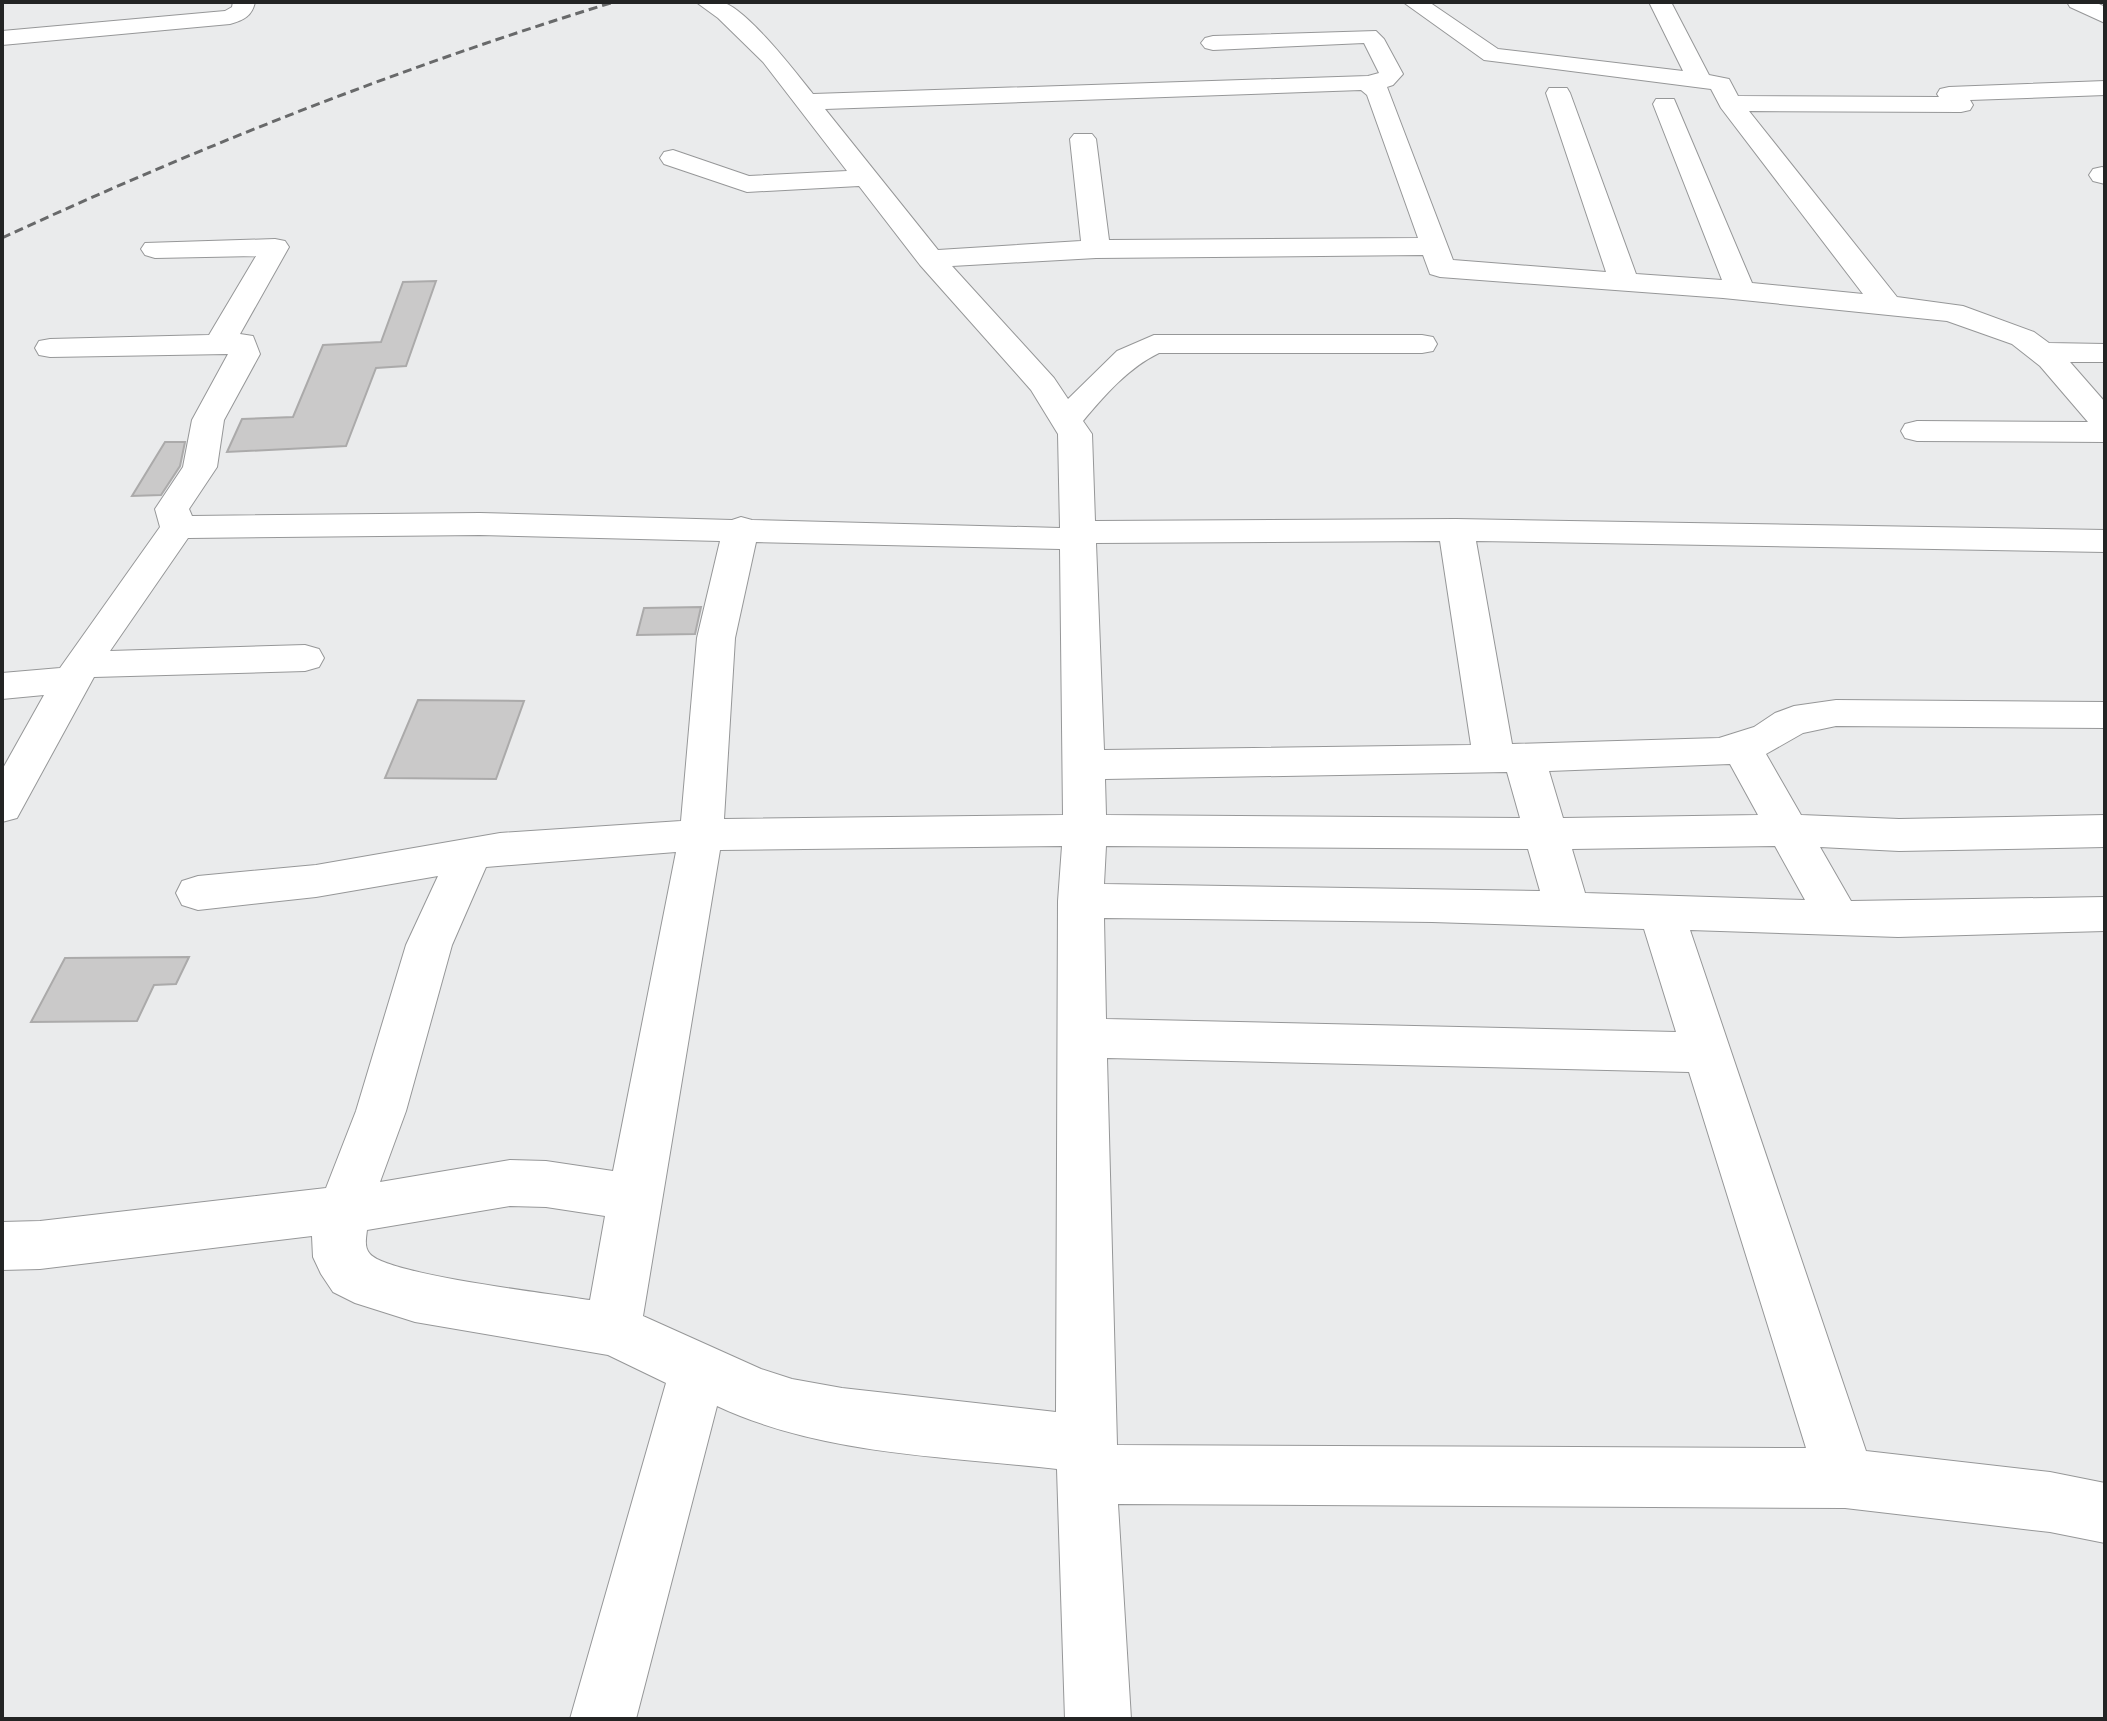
<svg xmlns="http://www.w3.org/2000/svg" width="2107" height="1721" font-family="'Public Sans',sans-serif">
	<style>
		.building { fill: #cac9c9; stroke: #abaaaa; stroke-width: 2 }
		.lines { fill: none; stroke-linecap: round; stroke-linejoin: round }
		.minor-casing { stroke: #969798; stroke-width: 2 }
		.minor { fill: #fff; fill-rule: evenodd }
		.rail { stroke: #68696a; stroke-width: 3; stroke-dasharray: 9 5; stroke-linecap: butt }
	</style>
	<rect width="100%" height="100%" fill="#eaebec"/>
	<g class="building">
		<polygon points="436,281 406,366 376,368 346,446 227,452 242,419 293,417 323,345 381,342 403,282"/>
		<polygon points="165,442 185,442 180,466 161,495 132,496"/>
		<polygon points="701,607 695,634 637,635 644,608"/>
		<polygon points="418,700 524,701 496,779 385,778"/>
		<polygon points="189,957 176,984 154,985 137,1021 31,1022 65,958"/>
	</g>
	<g class="lines">
		<g class="minor-casing">
			<g id="minor">
				<path d="M233 2H255C252 16 244 20 230 24L2 45V31L225 11 232 7Z"/>
				<path d="M696 2C704 2 713 1 721 2 745 6 797 74 813 94L1368 76 1379 73 1364 43 1213 50 1205 48 1201 43 1205 38 1213 36 1376 31 1384 39 1403 74 1393 85 1387 87 1453 260 1606 272 1546 93 1549 88H1567L1570 93 1636 274 1722 280 1653 104 1656 99H1674L1752 283 1863 294 1721 108 1711 89 1484 60 1403 2H1429L1498 49 1683 71 1649 2H1671L1709 75 1729 79 1738 96 1939 97 1937 94 1940 89 1949 87 2105 81V95L1970 100 1973 105 1970 110 1961 112 1749 111 1897 297 1963 306 2034 332 2049 343 2105 344V362H2070L2105 402V442L1917 441 1905 438 1901 431 1905 424 1917 421 2088 422 2040 366 2012 344 1947 321 1723 298 1440 277 1430 274 1423 255 1096 258 952 266 1054 378 1068 399 1117 351 1154 335H1422L1433 337 1437 344 1433 351 1422 353H1159C1128 368 1105 395 1083 421L1092 434 1095 521 1456 519 2105 530V552L1476 541 1512 744 1719 738 1754 727 1775 713 1794 706 1836 700 2105 702V728L1836 726 1803 733 1766 754 1801 815 1899 819 2105 815V847L1899 851 1820 847 1851 901 2105 897V931L1898 937 1690 930 1866 1451 2050 1472 2105 1483V1543L2050 1532 1845 1508 1118 1504 1131 1719H1065L1057 1469C944 1456 822 1455 717 1406L636 1719H570L666 1383 608 1355 415 1322 355 1303 333 1292 321 1274 313 1257 312 1236 40 1269 2 1270V1222L40 1221 326 1188 356 1111 406 945 438 876 316 897 198 910 182 905 176 893 182 881 198 876 316 865 500 833 681 821 697 638 720 541 480 535 188 538 110 651 305 645 319 649 324 658 319 667 305 671 94 677 17 818 2 822V770L44 695 2 699V673L60 668 160 527 155 509 183 467 192 420 228 354 50 357 39 355 35 348 39 341 50 339 209 335 256 256 155 258 145 255 141 249 145 243 275 239 285 241 289 247 240 334 253 336 260 354 224 420 217 467 189 509 192 516 480 513 732 520 741 517 752 520 1060 528 1058 434 1031 390 920 265 859 186 747 192 664 164 660 158 664 152 673 150 749 176 847 171 763 62 718 18ZM1361 90 1367 95 1418 238 1109 240 1096 139 1092 134H1074L1070 139 1081 241 938 250 825 109ZM1440 541 1471 745 1104 750 1096 543ZM756 542 1060 549 1063 815 724 819 735 638ZM1730 764 1758 815 1563 818 1549 771ZM1507 772 1520 818 1106 815 1105 779ZM1062 846 1058 901 1056 1412 842 1388 792 1379 761 1369 643 1316 720 850ZM1106 846 1528 849 1540 891 1104 884ZM1775 846 1805 900 1585 893 1572 849ZM676 852 613 1171 546 1161 510 1160 380 1182 406 1111 452 945 486 867ZM1104 918 1432 922 1644 929 1676 1032 1106 1019ZM1107 1058 1689 1072 1806 1448 1117 1445ZM510 1206 546 1207 605 1216 590 1300C554 1294 388 1275 370 1254 364 1248 366 1238 367 1230Z"/>
				<polygon points="2067,2 2095,2 2105,7 2105,23 2070,7"/>
				<polygon points="2102,167 2105,168 2105,184 2093,181 2089,175 2093,169"/>
			</g>
		</g>
		<use href="#minor" class="minor"/>
		<path class="rail" d="M2 238C201 146 404 66 614 2"/>
	</g>
	<rect width="2107" height="1721" fill="none" stroke="#232424" stroke-width="8"/>
</svg>
